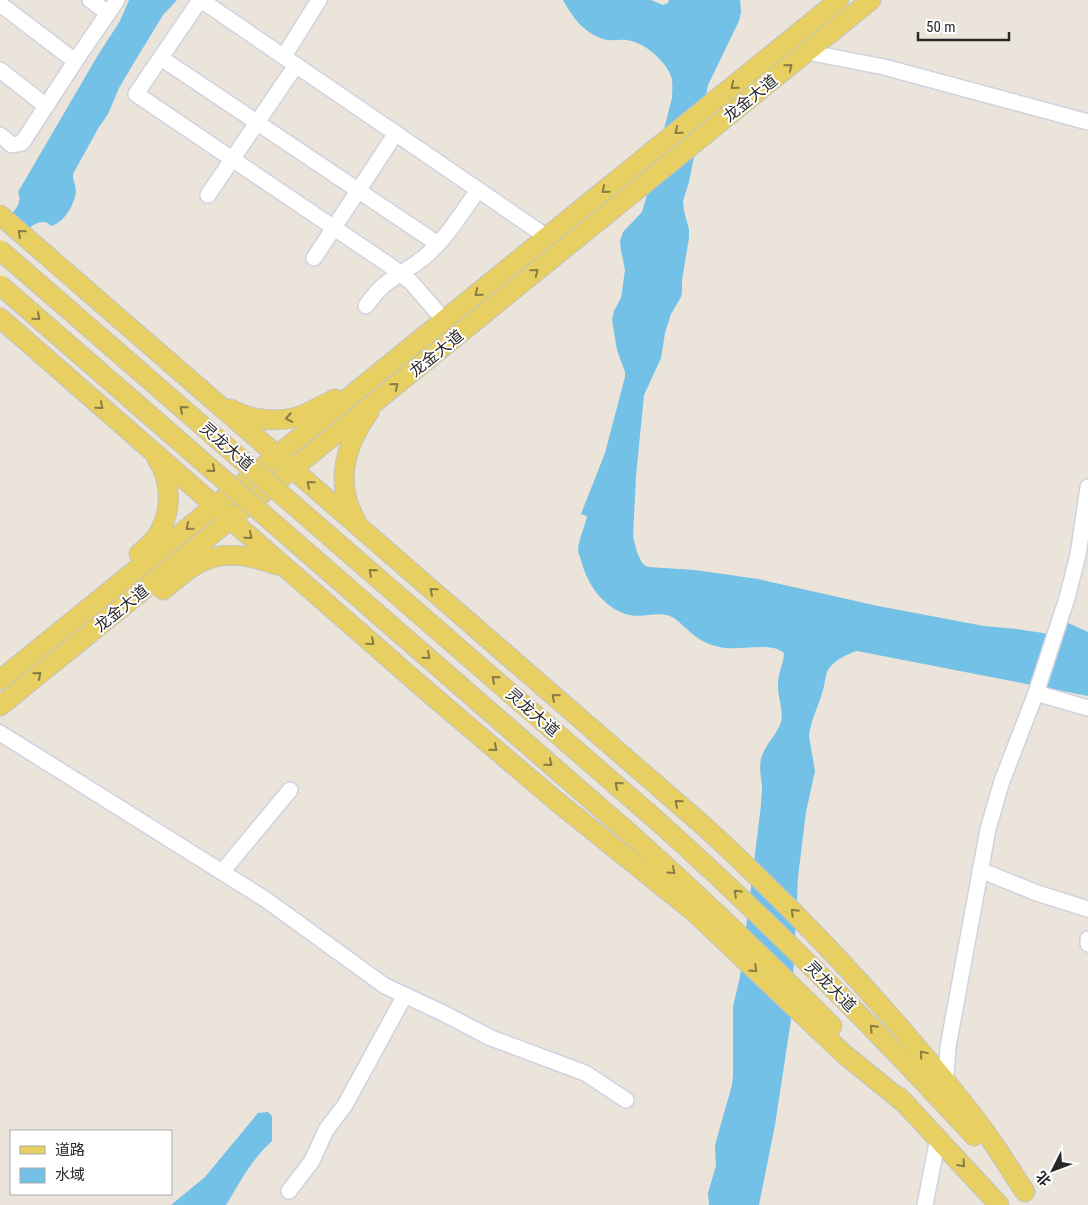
<svg xmlns="http://www.w3.org/2000/svg" width="1088" height="1205" font-family="'Roboto Condensed','Noto Sans SC',sans-serif">
	<style>
		.water { fill: #73c1e6 }
		.lines { fill: none; stroke-linecap: round; stroke-linejoin: round }
		.minor-casing { stroke: #d0d2e0; stroke-width: 18 }
		.major-casing { stroke: #c3c3c3; stroke-width: 21 }
		.minor { stroke: #fff; stroke-width: 15 }
		.major { stroke: #e7cf62; stroke-width: 19 }
		.major-bridge-casing { stroke: #c3c3c3; stroke-width: 21; stroke-linecap: butt }
		.major-bridge { stroke: #e7cf62; stroke-width: 19 }
		.oneway { stroke: #887c45 }
		.labels { text-anchor: middle; stroke-width: 4; stroke-linejoin: round; paint-order: stroke }
		.street-label { font-size: 16px; fill: #282828; stroke: #fff }
	</style>
	<rect width="100%" height="100%" fill="#eae4da"/>
	<g class="water">
		<path d="M129 0H177L163 15 132 66 119 88 108 114 99 127 74 172C71 178 76 184 76 191 75 204 64 223 51 226L48 223C41 220 34 224 28 229L11 215C17 207 22 202 18 192L98 55 120 21Z"/>
		<path d="M563 0H651L663 5 668 3 669 0H740L741 12 739 21 708 85 689 182 683 201 684 211 689 229V238L682 280V292L681 297 671 314 665 333 661 358 644 395 636 476 633 537 637 552 641 561 644 565 648 567 695 570 758 579 878 606 984 626 1017 629 1049 634 1066 622 1088 632V696L857 651C847 654 833 661 828 670 825 676 825 684 823 690 819 705 811 719 809 736L815 771 806 812 798 877 791 1020 775 1125 759 1205H709L708 1193 716 1166 715 1145 732 1085 733 1076V1006L740 977 761 805C761 799 762 792 762 786 761 777 759 768 761 759 765 744 777 735 781 722 784 709 777 696 778 683 778 674 784 662 784 653 772 642 741 650 725 648 710 646 698 640 688 630 682 625 677 619 670 616 658 611 642 618 629 615 603 608 587 584 581 560 580 557 578 553 578 549 579 539 585 526 587 516L581 514 605 453 625 377V372L617 350 612 320 614 311 621 298 625 270 621 250 620 241 623 232 642 212 645 202 672 98C672 90 674 79 669 72 666 64 652 51 645 47 641 44 632 41 627 40 617 39 609 42 600 38 582 31 572 16 563 0Z"/>
		<path d="M268 1112 272 1116V1141C252 1159 240 1182 226 1205H171L205 1177 258 1113Z"/>
	</g>
	<g class="lines">
		<g class="minor-casing">
			<g id="minor">
				<polyline points="90,0 108,13"/>
				<polyline points="200,0 136,94 389,265 411,282 444,320"/>
				<polyline points="201,0 547,237"/>
				<polyline points="0,4 75,61"/>
				<polyline points="807,52 884,67 1088,122"/>
				<polyline points="284,56 319,0"/>
				<polyline points="161,58 438,244"/>
				<polyline points="0,70 46,106"/>
				<polyline points="0,135 12,145 22,143 80,54 117,0"/>
				<polyline points="208,195 296,65"/>
				<polyline points="314,258 396,133"/>
				<path d="M366 306C371 299 377 291 384 285 398 274 415 266 428 254 448 236 463 211 478 190"/>
				<polyline points="1036,693 1088,708"/>
				<polyline points="0,733 265,899 385,986 443,1013 491,1038 585,1073 626,1100"/>
				<polyline points="980,870 1037,893 1088,909"/>
				<polyline points="222,872 290,790"/>
				<polyline points="1088,939 1088,944"/>
				<polyline points="945,1086 948,1047 988,829 1002,781 1036,693 1067,598 1078,555 1088,487"/>
				<polyline points="289,1191 312,1161 326,1130 345,1105 405,995"/>
				<polyline points="925,1205 938,1138"/>
			</g>
		</g>
		<g class="major-casing">
			<g id="major">
				<path d="M0 215 705 827C780 896 850 968 916 1046 939 1073 962 1100 983 1129 998 1149 1011 1171 1025 1192"/>
				<polyline points="0,318 421,686 555,800 693,911 844,1054 908,1106"/>
				<path d="M231 409C251 421 281 423 303 415 314 410 324 404 335 399"/>
				<path d="M356 521C334 482 345 446 369 412"/>
				<path d="M139 554C147 547 155 541 160 531 172 509 171 479 157 459"/>
				<path d="M163 590C173 582 183 573 194 566 221 549 249 555 277 565"/>
				<polyline points="0,680 839,0"/>
				<polyline points="0,706 871,0"/>
				<path d="M654 818C766 918 872 1025 974 1136"/>
				<path d="M636 839C703 899 768 962 832 1026"/>
				<polyline points="899,1097 999,1205"/>
			</g>
		</g>
		<use href="#minor" class="minor"/>
		<use href="#major" class="major"/>
		<g class="major-bridge-casing">
			<g id="major-bridge">
				<polyline points="0,250 654,818"/>
				<polyline points="0,285 636,839"/>
			</g>
		</g>
		<use href="#major-bridge" class="major-bridge"/>
	</g>
	<defs><path id="oneway-chevron" d="M-2-3.5L2.5 0L-2 3.5" fill="none" stroke-width="1.6" stroke-linecap="round" stroke-linejoin="round" transform="scale(1.25)"/></defs>
	<g class="oneway">
		<use href="#oneway-chevron" transform="translate(789 67) rotate(-39)"/>
		<use href="#oneway-chevron" transform="translate(734 86) rotate(141)"/>
		<use href="#oneway-chevron" transform="translate(678 131) rotate(141)"/>
		<use href="#oneway-chevron" transform="translate(605 190) rotate(141)"/>
		<use href="#oneway-chevron" transform="translate(21 233) rotate(-139)"/>
		<use href="#oneway-chevron" transform="translate(535 272) rotate(-39)"/>
		<use href="#oneway-chevron" transform="translate(478 293) rotate(141)"/>
		<use href="#oneway-chevron" transform="translate(37 317) rotate(41)"/>
		<use href="#oneway-chevron" transform="translate(395 386) rotate(-39)"/>
		<use href="#oneway-chevron" transform="translate(100 406) rotate(41)"/>
		<use href="#oneway-chevron" transform="translate(183 409) rotate(-139)"/>
		<use href="#oneway-chevron" transform="translate(289 418) rotate(170)"/>
		<use href="#oneway-chevron" transform="translate(212 469) rotate(41)"/>
		<use href="#oneway-chevron" transform="translate(310 484) rotate(-139)"/>
		<use href="#oneway-chevron" transform="translate(189 527) rotate(141)"/>
		<use href="#oneway-chevron" transform="translate(249 536) rotate(41)"/>
		<use href="#oneway-chevron" transform="translate(372 572) rotate(-139)"/>
		<use href="#oneway-chevron" transform="translate(433 591) rotate(-139)"/>
		<use href="#oneway-chevron" transform="translate(371 642) rotate(41)"/>
		<use href="#oneway-chevron" transform="translate(427 656) rotate(41)"/>
		<use href="#oneway-chevron" transform="translate(38 675) rotate(-39)"/>
		<use href="#oneway-chevron" transform="translate(495 679) rotate(-139)"/>
		<use href="#oneway-chevron" transform="translate(555 697) rotate(-139)"/>
		<use href="#oneway-chevron" transform="translate(494 748) rotate(40)"/>
		<use href="#oneway-chevron" transform="translate(549 763) rotate(41)"/>
		<use href="#oneway-chevron" transform="translate(618 785) rotate(-139)"/>
		<use href="#oneway-chevron" transform="translate(678 803) rotate(-139)"/>
		<use href="#oneway-chevron" transform="translate(672 871) rotate(42)"/>
		<use href="#oneway-chevron" transform="translate(737 893) rotate(-137)"/>
		<use href="#oneway-chevron" transform="translate(794 912) rotate(-135)"/>
		<use href="#oneway-chevron" transform="translate(754 969) rotate(44)"/>
		<use href="#oneway-chevron" transform="translate(873 1028) rotate(-134)"/>
		<use href="#oneway-chevron" transform="translate(923 1054) rotate(-130)"/>
		<use href="#oneway-chevron" transform="translate(962 1164) rotate(48)"/>
	</g>
	<g class="labels">
		<g class="street-label">
			<text transform="translate(750 98) rotate(-39)" y="6">龙金大道</text>
			<text transform="translate(436 353) rotate(-39)" y="6">龙金大道</text>
			<text transform="translate(227 446) rotate(41)" y="6">灵龙大道</text>
			<text transform="translate(121 608) rotate(-39)" y="6">龙金大道</text>
			<text transform="translate(533 712) rotate(41)" y="6">灵龙大道</text>
			<text transform="translate(831 986) rotate(45)" y="6">灵龙大道</text>
		</g>
	</g>
	<rect x="10" y="1130" width="162" height="65" fill="#ffffff" stroke="#a9a9a9"/>
	<rect x="20" y="1146" width="25" height="8" fill="#e7cf62" stroke="#a9a9a9"/>
	<text x="55" y="1155" font-size="15" fill="#282828">道路</text>
	<rect x="20" y="1168" width="25" height="15" fill="#73c1e6" stroke="#a9a9a9"/>
	<text x="55" y="1180" font-size="15" fill="#282828">水域</text>
	<g transform="translate(1053 1170) rotate(228)" stroke="#ffffff" stroke-width="4" paint-order="stroke">
	<path d="M0-4L9 19L0 12L-9 19Z" fill="#282828"/>
	<text y="-8" font-size="14" font-weight="bold" text-anchor="middle" fill="#282828">北</text>
	</g>
	<path d="M918 32v8h91v-8" fill="none" stroke="#282828" stroke-width="2.5"/>
	<text x="926" y="32" font-size="15" fill="#282828" stroke="#ffffff" stroke-width="4" paint-order="stroke">50 m</text>
</svg>
